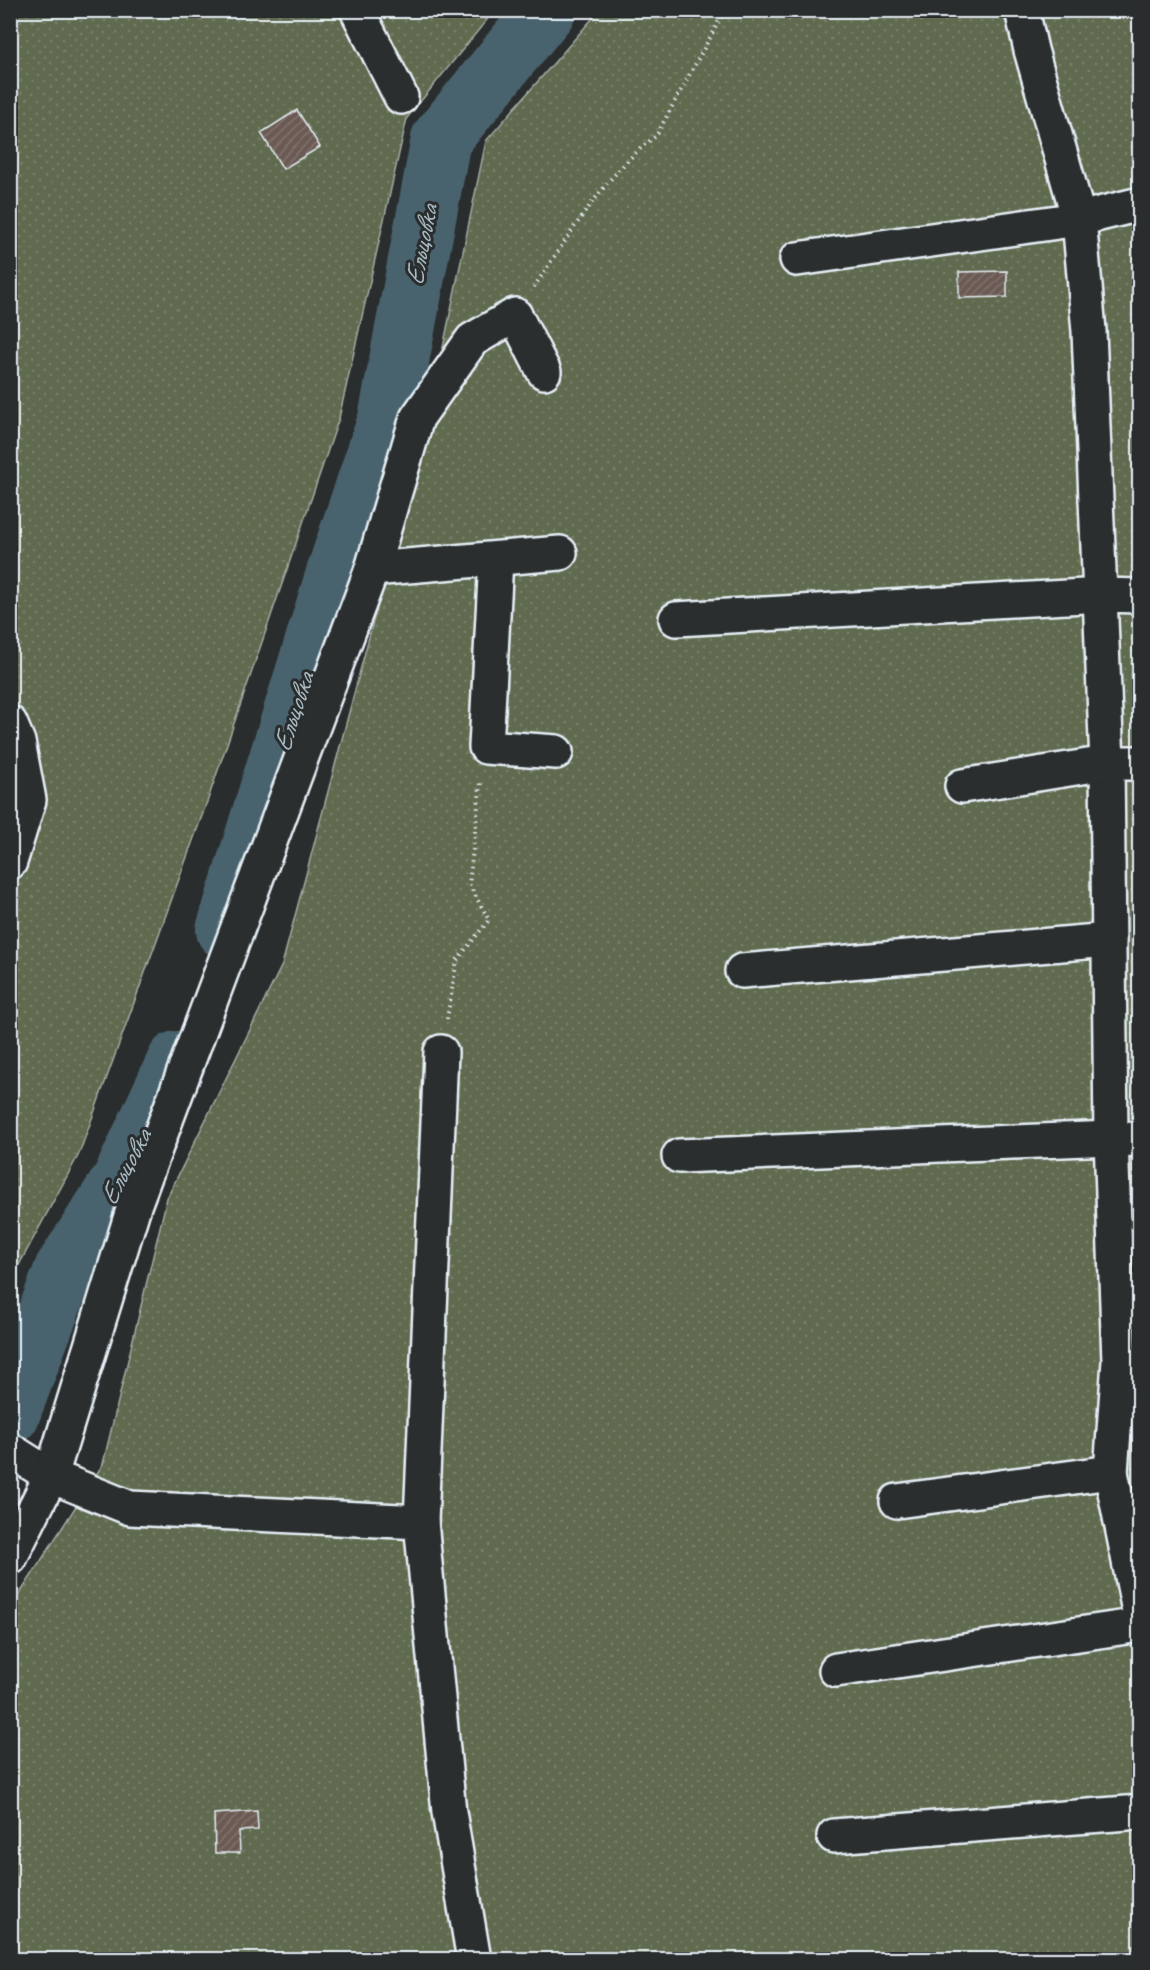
<svg xmlns="http://www.w3.org/2000/svg" width="1150" height="1970" font-family="Caveat,sans-serif">
	<style>
		.park { fill: url(#park-dots); stroke: #a4aea4; stroke-width: 1.5 }
		.lines { fill: none; stroke-linecap: round; stroke-linejoin: round }
		.river { stroke: #49646e; stroke-width: 60 }
		.building { fill: url(#building-hatch); stroke: #e8f1f8; stroke-width: 1.5 }
		.minor-casing { stroke: #e8f1f8; stroke-width: 38 }
		.path { stroke: #e8f1f8; stroke-width: 4; stroke-dasharray: 1.5 4.5; stroke-linecap: butt }
		.minor { stroke: #2a2d2e; stroke-width: 33 }
		.labels { text-anchor: middle; stroke-width: 6; stroke-linejoin: round; paint-order: stroke }
		.water-label { font-size: 27px; font-style: italic; fill: #a8b9c1; stroke: #2a2d2e }
	</style>
	<defs>
		<pattern id="park-dots" width="8" height="8" patternUnits="userSpaceOnUse" patternTransform="scale(1.5)"><rect width="8" height="8" fill="#616a50"/><path d="M2 2h.1M6 6h.1" fill="none" stroke="#78806a" stroke-width="1.8" stroke-linecap="round"/></pattern>
		<pattern id="building-hatch" width="6" height="6" patternUnits="userSpaceOnUse" patternTransform="scale(1.5)"><rect width="6" height="6" fill="#6b5a53"/><path d="M-1 1l2-2M0 6l6-6M5 7l2-2" fill="none" stroke="#80726c"/></pattern>
	</defs>
	<rect width="100%" height="100%" fill="#2a2d2e"/>
	<filter id="ink" filterUnits="userSpaceOnUse"><feTurbulence type="fractalNoise" baseFrequency=".0167" numOctaves="2"/><feDisplacementMap in="SourceGraphic" scale="12" xChannelSelector="R" yChannelSelector="G"/><feConvolveMatrix kernelMatrix="1 2 1 2 8 2 1 2 1" color-interpolation-filters="sRGB"/></filter>
	<g filter="url(#ink)">
		<g class="park">
			<polygon points="11,11 494,11 407,118 339,418 207,802 79,1154 12,1278 11,1292"/>
			<polygon points="599,11 1139,11 1139,1959 13,1959 17,1944 10,1778 10,1609 103,1464 167,1198 282,965 433,396 486,141"/>
		</g>
		<g class="lines">
			<g class="river">
				<polyline points="226,930 337,570 388,419 441,139 546,10"/>
				<polyline points="10,1414 64,1270 122,1180 177,1061"/>
			</g>
		</g>
		<g class="building">
			<polygon points="297,110 320,147 283,169 261,133"/>
			<polygon points="1007,271 1007,297 959,298 959,272"/>
			<polygon points="257,1811 258,1830 239,1831 240,1853 215,1853 214,1814"/>
		</g>
		<g class="lines">
			<g class="minor-casing">
				<g id="minor">
					<polyline points="357,10 401,97"/>
					<polyline points="1022,10 1031,50 1079,219 1089,331 1107,763 1111,1138 1119,1361 1111,1472 1140,1616"/>
					<polyline points="797,259 1079,219 1140,204"/>
					<polyline points="496,559 486,747 556,752"/>
					<polyline points="372,569 417,418 472,340 515,315 544,372"/>
					<polyline points="676,619 1102,595 1140,596"/>
					<polyline points="10,723 18,742 29,800 10,862"/>
					<polyline points="962,786 1107,763 1140,763"/>
					<polyline points="742,971 1109,940"/>
					<polyline points="679,1156 1111,1138 1140,1140"/>
					<polyline points="10,1450 51,1476 130,1508 421,1522 449,1812 474,1960"/>
					<polyline points="897,1501 1111,1472"/>
					<polyline points="421,1522 441,1052"/>
					<polyline points="10,1558 51,1476 135,1203 372,569 560,553"/>
					<polyline points="836,1670 1140,1625"/>
					<polyline points="834,1836 1140,1812"/>
				</g>
			</g>
			<g class="path">
				<path d="M534 287C568 237 607 172 656 136L725 10"/>
				<polyline points="447,1019 457,960 489,920 469,884 481,780"/>
			</g>
			<use href="#minor" class="minor"/>
		</g>
	</g>
	<g class="labels">
		<g class="water-label">
			<text transform="translate(421 245) rotate(-79)" y="9">Ельцовка</text>
			<text transform="translate(293 712) rotate(-72)" y="9">Ельцовка</text>
			<text transform="translate(125 1167) rotate(-62)" y="9">Ельцовка</text>
		</g>
	</g>
	<rect width="1150" height="1970" fill="none" stroke="#2a2d2e" stroke-width="36"/>
	<rect x="18" y="18" width="1114" height="1934" fill="none" stroke="#e8f1f8" stroke-width="2" filter="url(#ink)"/>
</svg>
